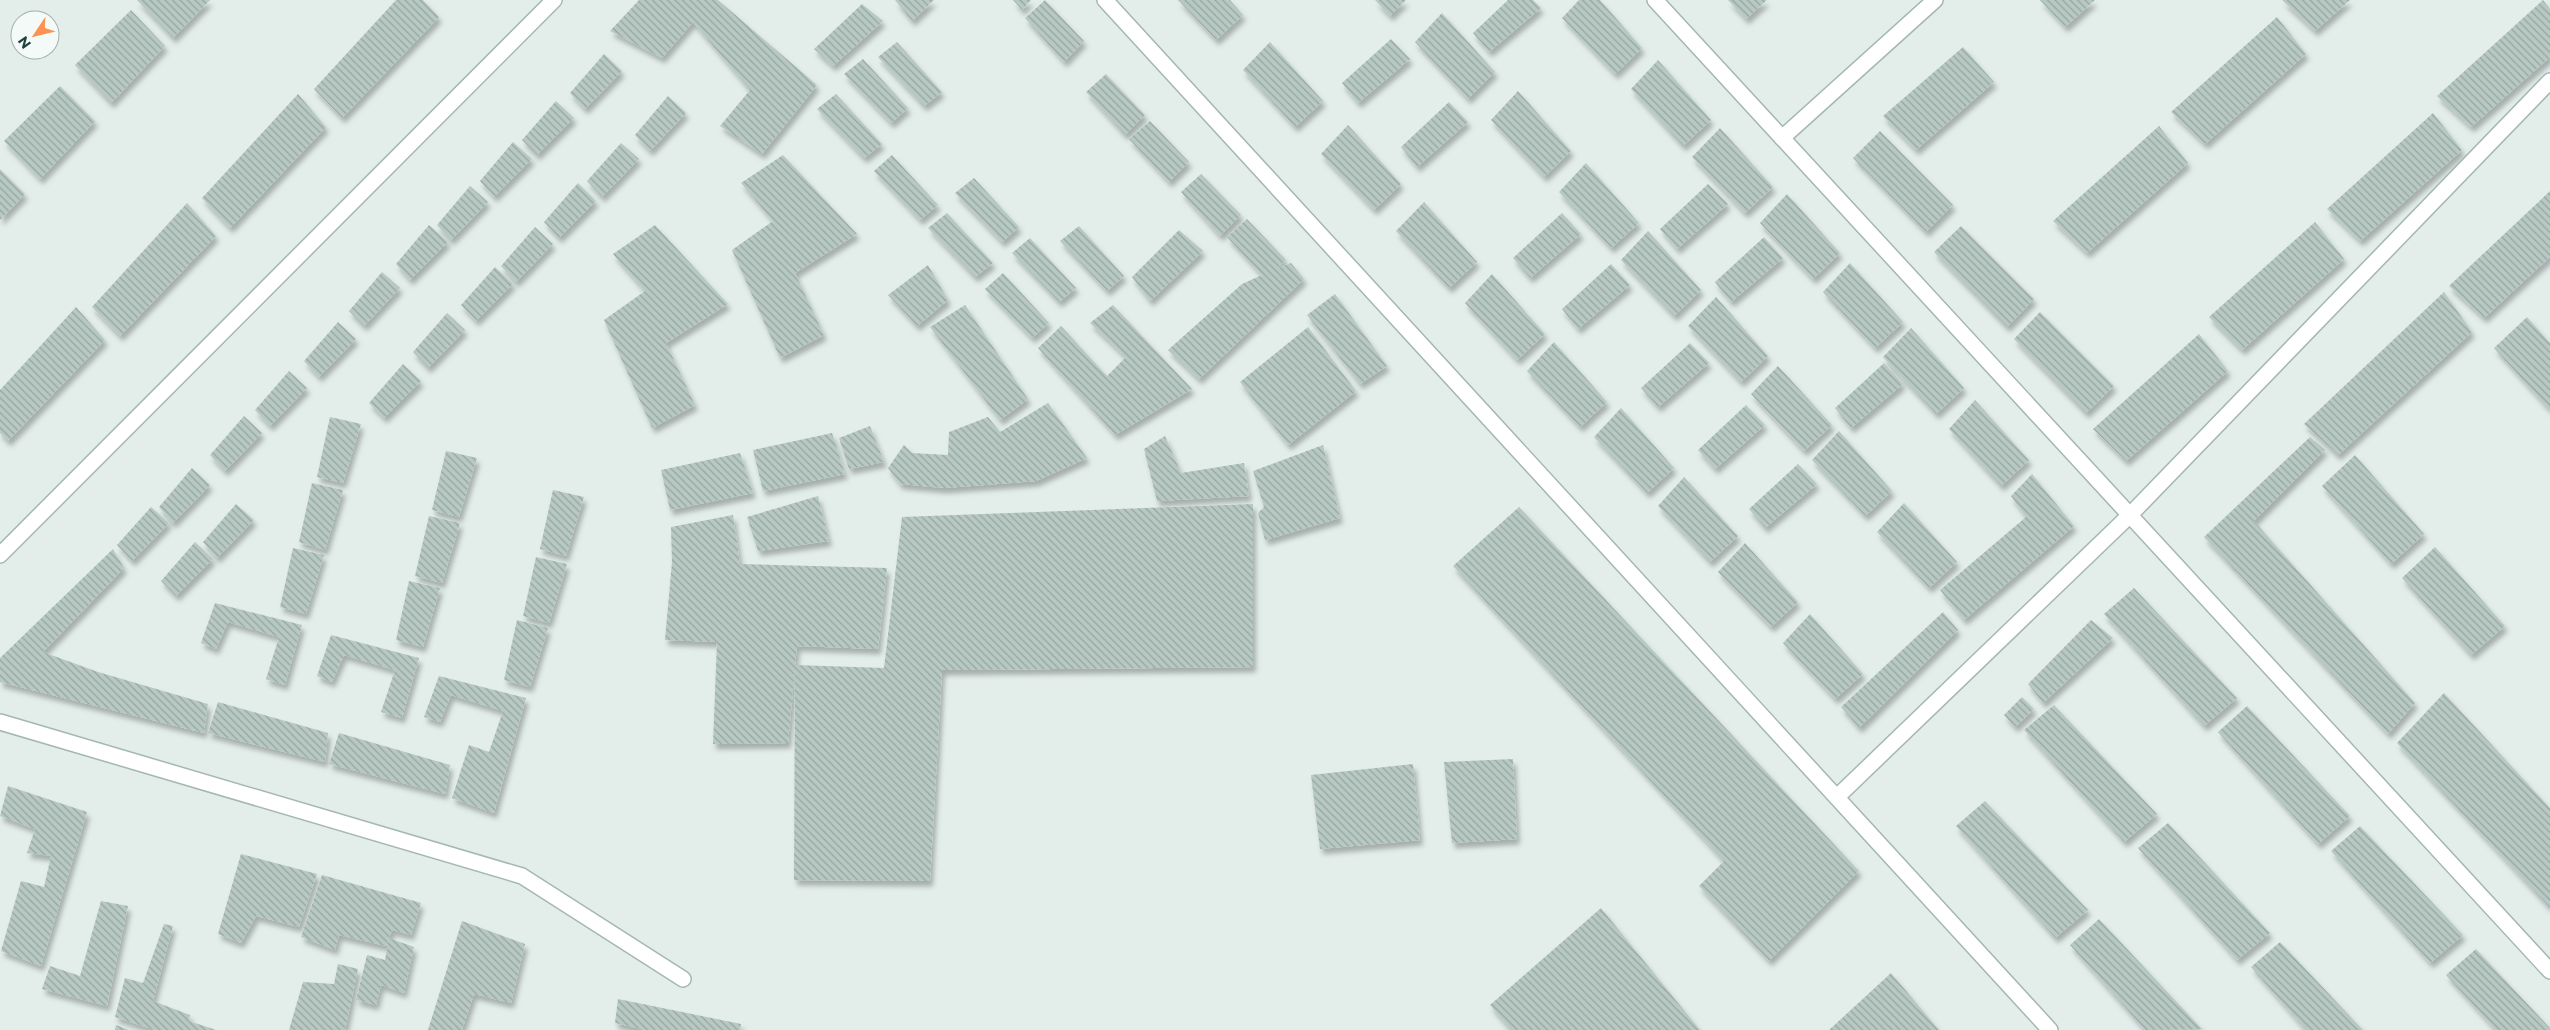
<svg xmlns="http://www.w3.org/2000/svg" width="2550" height="1030" font-family="Montserrat,sans-serif">
	<style>
		.building { fill: url(#building-back-hatch); filter: url(#shadow) }
		.lines { fill: none; stroke-linecap: round; stroke-linejoin: round }
		.street-casing { stroke: #a5b7b3; stroke-width: 18 }
		.street { stroke: #fff; stroke-width: 15 }
	</style>
	<defs>
		<pattern id="building-back-hatch" width="6" height="6" patternUnits="userSpaceOnUse" patternTransform="scale(1.25)"><rect width="6" height="6" fill="#b8c9c4"/><path d="M-1 5l2 2M0 0l6 6M5-1l2 2" fill="none" stroke="#95a5a0"/></pattern>
		<filter id="shadow"><feDropShadow dx="3" dy="5.5" stdDeviation="2.5" flood-color="#0004"/></filter>
	</defs>
	<rect width="100%" height="100%" fill="#e3eeeb"/>
	<g class="building">
		<polygon points="137,0 210,0 173,38"/>
		<polygon points="396,0 423,0 439,17 342,118 314,89"/>
		<polygon points="639,0 718,0 817,85 762,154 720,126 750,90 693,22 662,58 610,31"/>
		<polygon points="895,0 934,0 912,21"/>
		<polygon points="1013,0 1031,0 1022,10"/>
		<polygon points="1045,0 1084,41 1064,62 1025,18"/>
		<polygon points="1178,0 1230,0 1243,15 1216,40"/>
		<polygon points="1375,0 1406,0 1390,16"/>
		<polygon points="1508,0 1533,0 1541,8 1489,52 1473,33"/>
		<polygon points="1579,0 1600,0 1642,48 1615,74 1562,18"/>
		<polygon points="1728,0 1767,0 1746,19"/>
		<polygon points="2040,0 2095,0 2065,27"/>
		<polygon points="2282,0 2350,0 2315,31"/>
		<polygon points="2543,0 2550,9 2550,57 2471,127 2437,96"/>
		<polygon points="862,4 883,21 833,66 814,49"/>
		<polygon points="131,10 165,46 111,103 75,65"/>
		<polygon points="1442,13 1495,72 1468,99 1415,42"/>
		<polygon points="2277,17 2306,54 2205,144 2171,112"/>
		<polygon points="1391,39 1410,59 1358,103 1342,83"/>
		<polygon points="897,42 942,92 924,106 878,57"/>
		<polygon points="1270,42 1323,101 1295,127 1243,70"/>
		<polygon points="1963,47 1994,82 1916,150 1883,116"/>
		<polygon points="604,54 622,71 585,109 570,93"/>
		<polygon points="863,59 908,108 891,123 844,74"/>
		<polygon points="1658,60 1711,120 1683,146 1631,89"/>
		<polygon points="1106,74 1145,115 1125,135 1086,92"/>
		<polygon points="60,86 95,121 40,179 4,141"/>
		<polygon points="1518,91 1571,151 1544,177 1491,120"/>
		<polygon points="298,94 326,127 230,228 202,198"/>
		<polygon points="836,94 882,144 864,158 817,109"/>
		<polygon points="668,96 686,113 650,151 635,135"/>
		<polygon points="556,101 574,118 537,155 522,140"/>
		<polygon points="1449,102 1468,122 1417,167 1401,147"/>
		<polygon points="2433,113 2462,150 2360,241 2327,209"/>
		<polygon points="1150,121 1189,162 1169,182 1129,139"/>
		<polygon points="1348,125 1401,184 1374,210 1321,154"/>
		<polygon points="2159,126 2188,163 2087,253 2053,221"/>
		<polygon points="1720,128 1773,187 1745,213 1692,157"/>
		<polygon points="1880,131 1953,205 1926,232 1853,158"/>
		<polygon points="513,142 532,159 494,197 480,181"/>
		<polygon points="621,143 639,159 602,197 587,181"/>
		<polygon points="783,155 857,234 795,273 824,335 780,358 732,250 773,221 741,183"/>
		<polygon points="892,155 938,205 920,220 874,171"/>
		<polygon points="1586,163 1639,223 1611,248 1559,192"/>
		<polygon points="0,169 25,194 0,220"/>
		<polygon points="1201,174 1241,215 1220,236 1181,192"/>
		<polygon points="974,178 1019,227 1002,242 955,193"/>
		<polygon points="578,183 596,201 559,238 544,222"/>
		<polygon points="1708,184 1728,204 1677,249 1660,229"/>
		<polygon points="470,186 488,202 451,240 437,225"/>
		<polygon points="2550,191 2550,257 2484,318 2449,286"/>
		<polygon points="1787,194 1840,253 1813,279 1760,223"/>
		<polygon points="1424,202 1477,262 1449,288 1396,231"/>
		<polygon points="187,203 216,236 120,336 92,307"/>
		<polygon points="947,213 993,263 975,277 928,228"/>
		<polygon points="1562,213 1581,234 1530,278 1513,258"/>
		<polygon points="1247,219 1286,260 1277,268 1291,263 1304,279 1199,379 1168,350 1242,284 1262,275 1227,237"/>
		<polygon points="2315,222 2344,259 2242,350 2209,317"/>
		<polygon points="429,225 448,242 410,280 396,264"/>
		<polygon points="655,225 728,304 666,343 695,405 652,428 604,320 645,291 613,254"/>
		<polygon points="1079,226 1124,276 1107,291 1060,241"/>
		<polygon points="1961,226 2034,299 2007,327 1934,252"/>
		<polygon points="535,227 553,244 516,282 501,266"/>
		<polygon points="1179,230 1203,251 1150,301 1132,277"/>
		<polygon points="1648,231 1701,290 1674,316 1621,260"/>
		<polygon points="1764,237 1783,258 1731,302 1715,282"/>
		<polygon points="1030,238 1076,288 1059,302 1012,253"/>
		<polygon points="1850,263 1903,322 1875,348 1823,292"/>
		<polygon points="1611,264 1630,285 1578,329 1562,309"/>
		<polygon points="928,265 948,300 917,326 888,295"/>
		<polygon points="495,267 513,284 476,321 461,305"/>
		<polygon points="382,272 400,288 364,326 349,311"/>
		<polygon points="1003,273 1049,323 1032,338 985,289"/>
		<polygon points="1492,274 1545,334 1517,360 1465,303"/>
		<polygon points="2444,292 2472,332 2338,455 2304,424"/>
		<polygon points="1335,294 1387,366 1360,384 1307,315"/>
		<polygon points="1716,297 1768,356 1741,382 1688,326"/>
		<polygon points="965,305 1028,399 1000,420 930,327"/>
		<polygon points="1113,305 1192,389 1115,435 1038,348 1061,326 1107,376 1126,357 1090,323"/>
		<polygon points="76,307 105,340 8,441 0,433 0,390"/>
		<polygon points="2040,312 2114,386 2086,413 2014,339"/>
		<polygon points="447,313 465,330 428,368 413,352"/>
		<polygon points="2527,317 2550,343 2550,410 2494,348"/>
		<polygon points="338,322 356,339 319,377 304,361"/>
		<polygon points="1308,327 1356,391 1288,445 1240,382"/>
		<polygon points="1911,328 1964,388 1936,414 1883,357"/>
		<polygon points="2199,334 2228,371 2126,461 2093,429"/>
		<polygon points="1554,342 1607,402 1580,427 1527,371"/>
		<polygon points="1690,343 1709,363 1658,407 1641,388"/>
		<polygon points="1884,363 1903,384 1851,428 1835,408"/>
		<polygon points="403,364 421,381 384,418 369,403"/>
		<polygon points="1778,366 1832,425 1804,451 1751,394"/>
		<polygon points="289,371 307,388 270,426 255,410"/>
		<polygon points="1975,400 2029,460 2001,486 1949,429"/>
		<polygon points="1048,403 1087,458 1036,481 944,488 900,484 888,468 904,445 912,453 948,455 949,432 988,417 1000,432"/>
		<polygon points="1746,405 1765,425 1715,469 1698,450"/>
		<polygon points="1621,408 1674,468 1647,493 1594,437"/>
		<polygon points="244,416 262,433 225,471 210,455"/>
		<polygon points="330,417 361,424 343,483 317,477"/>
		<polygon points="870,426 884,462 849,469 839,438"/>
		<polygon points="1839,431 1892,491 1865,516 1812,460"/>
		<polygon points="832,433 845,474 763,491 753,450"/>
		<polygon points="1165,436 1181,473 1244,463 1249,496 1157,501 1144,449"/>
		<polygon points="2310,437 2325,450 2254,521 2415,703 2388,734 2204,537"/>
		<polygon points="1323,445 1340,518 1265,540 1258,513 1264,507 1253,471"/>
		<polygon points="446,451 477,458 459,517 432,510"/>
		<polygon points="740,453 753,493 670,510 661,470"/>
		<polygon points="2355,455 2424,534 2391,564 2322,486"/>
		<polygon points="1798,464 1817,484 1765,528 1749,509"/>
		<polygon points="192,468 210,485 173,523 159,507"/>
		<polygon points="2032,474 2074,526 1964,620 1940,590 2026,517 2011,496"/>
		<polygon points="1684,477 1738,536 1710,562 1658,506"/>
		<polygon points="312,483 343,490 325,550 299,542"/>
		<polygon points="553,490 584,497 566,556 540,549"/>
		<polygon points="818,496 829,541 758,551 747,517"/>
		<polygon points="1904,503 1957,562 1929,588 1877,532"/>
		<polygon points="236,504 254,520 217,558 203,542"/>
		<polygon points="1253,504 1253,667 942,670 930,881 794,880 795,668 788,743 713,744 717,642 665,640 672,562 671,527 733,515 740,564 887,568 878,649 797,646 795,665 884,668 902,517"/>
		<polygon points="151,507 169,523 132,561 117,545"/>
		<polygon points="1519,507 1859,871 1769,961 1699,886 1724,861 1453,566"/>
		<polygon points="429,516 460,523 442,583 415,576"/>
		<polygon points="195,542 213,559 176,596 161,581"/>
		<polygon points="1745,543 1798,602 1771,627 1718,572"/>
		<polygon points="2435,547 2505,626 2471,655 2402,578"/>
		<polygon points="293,548 324,555 306,614 280,607"/>
		<polygon points="113,549 124,568 43,652 98,672 208,704 204,733 0,682 0,658"/>
		<polygon points="536,557 567,564 549,623 523,616"/>
		<polygon points="409,581 440,588 423,647 396,640"/>
		<polygon points="2134,588 2237,698 2204,726 2104,614"/>
		<polygon points="215,603 302,625 285,685 266,679 279,637 228,622 216,649 201,643"/>
		<polygon points="1943,612 1958,630 1859,728 1841,707"/>
		<polygon points="1810,614 1863,674 1835,699 1783,643"/>
		<polygon points="517,620 548,628 530,687 504,680"/>
		<polygon points="2091,620 2113,638 2043,703 2028,684"/>
		<polygon points="331,635 419,658 402,718 381,712 395,670 344,655 332,682 317,676"/>
		<polygon points="439,676 526,698 494,813 452,798 469,745 489,752 503,711 451,695 440,722 424,717"/>
		<polygon points="2444,693 2550,808 2550,908 2397,743"/>
		<polygon points="2022,697 2034,709 2015,727 2004,715"/>
		<polygon points="218,702 328,733 325,762 208,733"/>
		<polygon points="2054,705 2157,814 2124,842 2024,730"/>
		<polygon points="2247,706 2350,816 2318,844 2218,732"/>
		<polygon points="339,733 450,765 445,794 329,764"/>
		<polygon points="1513,759 1517,839 1452,843 1444,762"/>
		<polygon points="1413,764 1420,840 1320,849 1311,775"/>
		<polygon points="8,786 87,812 41,966 1,951 21,881 44,887 51,856 27,853 35,829 0,816"/>
		<polygon points="1985,801 2088,910 2055,938 1956,826"/>
		<polygon points="2168,823 2270,933 2237,960 2138,848"/>
		<polygon points="2360,826 2463,935 2430,963 2331,851"/>
		<polygon points="241,854 317,874 299,927 256,916 241,943 218,934"/>
		<polygon points="322,875 421,903 411,935 392,930 386,946 339,935 335,950 301,937"/>
		<polygon points="101,901 128,906 107,1006 42,989 50,966 80,976"/>
		<polygon points="1601,908 1700,1030 1511,1030 1490,1005"/>
		<polygon points="2099,919 2202,1029 2145,1030 2070,945"/>
		<polygon points="462,921 525,944 511,1003 474,994 462,1030 428,1030"/>
		<polygon points="164,924 173,926 153,1001 190,1015 189,1021 216,1030 155,1030 115,1017 125,978 143,983"/>
		<polygon points="389,938 414,947 404,993 381,985 376,1005 356,1000 367,955 385,960"/>
		<polygon points="2280,942 2363,1030 2306,1030 2251,967"/>
		<polygon points="2476,949 2550,1028 2550,1030 2496,1030 2446,975"/>
		<polygon points="338,964 358,969 345,1030 289,1030 303,982 334,984"/>
		<polygon points="1891,973 1939,1030 1829,1030"/>
		<polygon points="618,999 741,1024 740,1030 646,1030 615,1023"/>
		<polygon points="116,1025 129,1030 115,1030"/>
	</g>
	<g class="lines">
		<g class="street-casing">
			<g id="street">
				<polyline points="1105,0 2050,1030"/>
				<polyline points="1655,0 2550,971"/>
				<polyline points="1782,138 1935,0"/>
				<polyline points="0,555 554,0"/>
				<polyline points="0,722 522,876 683,979"/>
				<polyline points="1837,797 2130,515 2550,81"/>
			</g>
		</g>
		<use href="#street" class="street"/>
	</g>
	<g transform="translate(35 35) rotate(235)"><circle r="24" fill="#f4faf8" stroke="#a0b0ad"/>
	<path d="M0-4L9 19L0 12L-9 19Z" fill="#fe9351"/>
	<text y="-8" font-size="14" font-weight="bold" text-anchor="middle" fill="#21423d">N</text>
	</g>
</svg>
